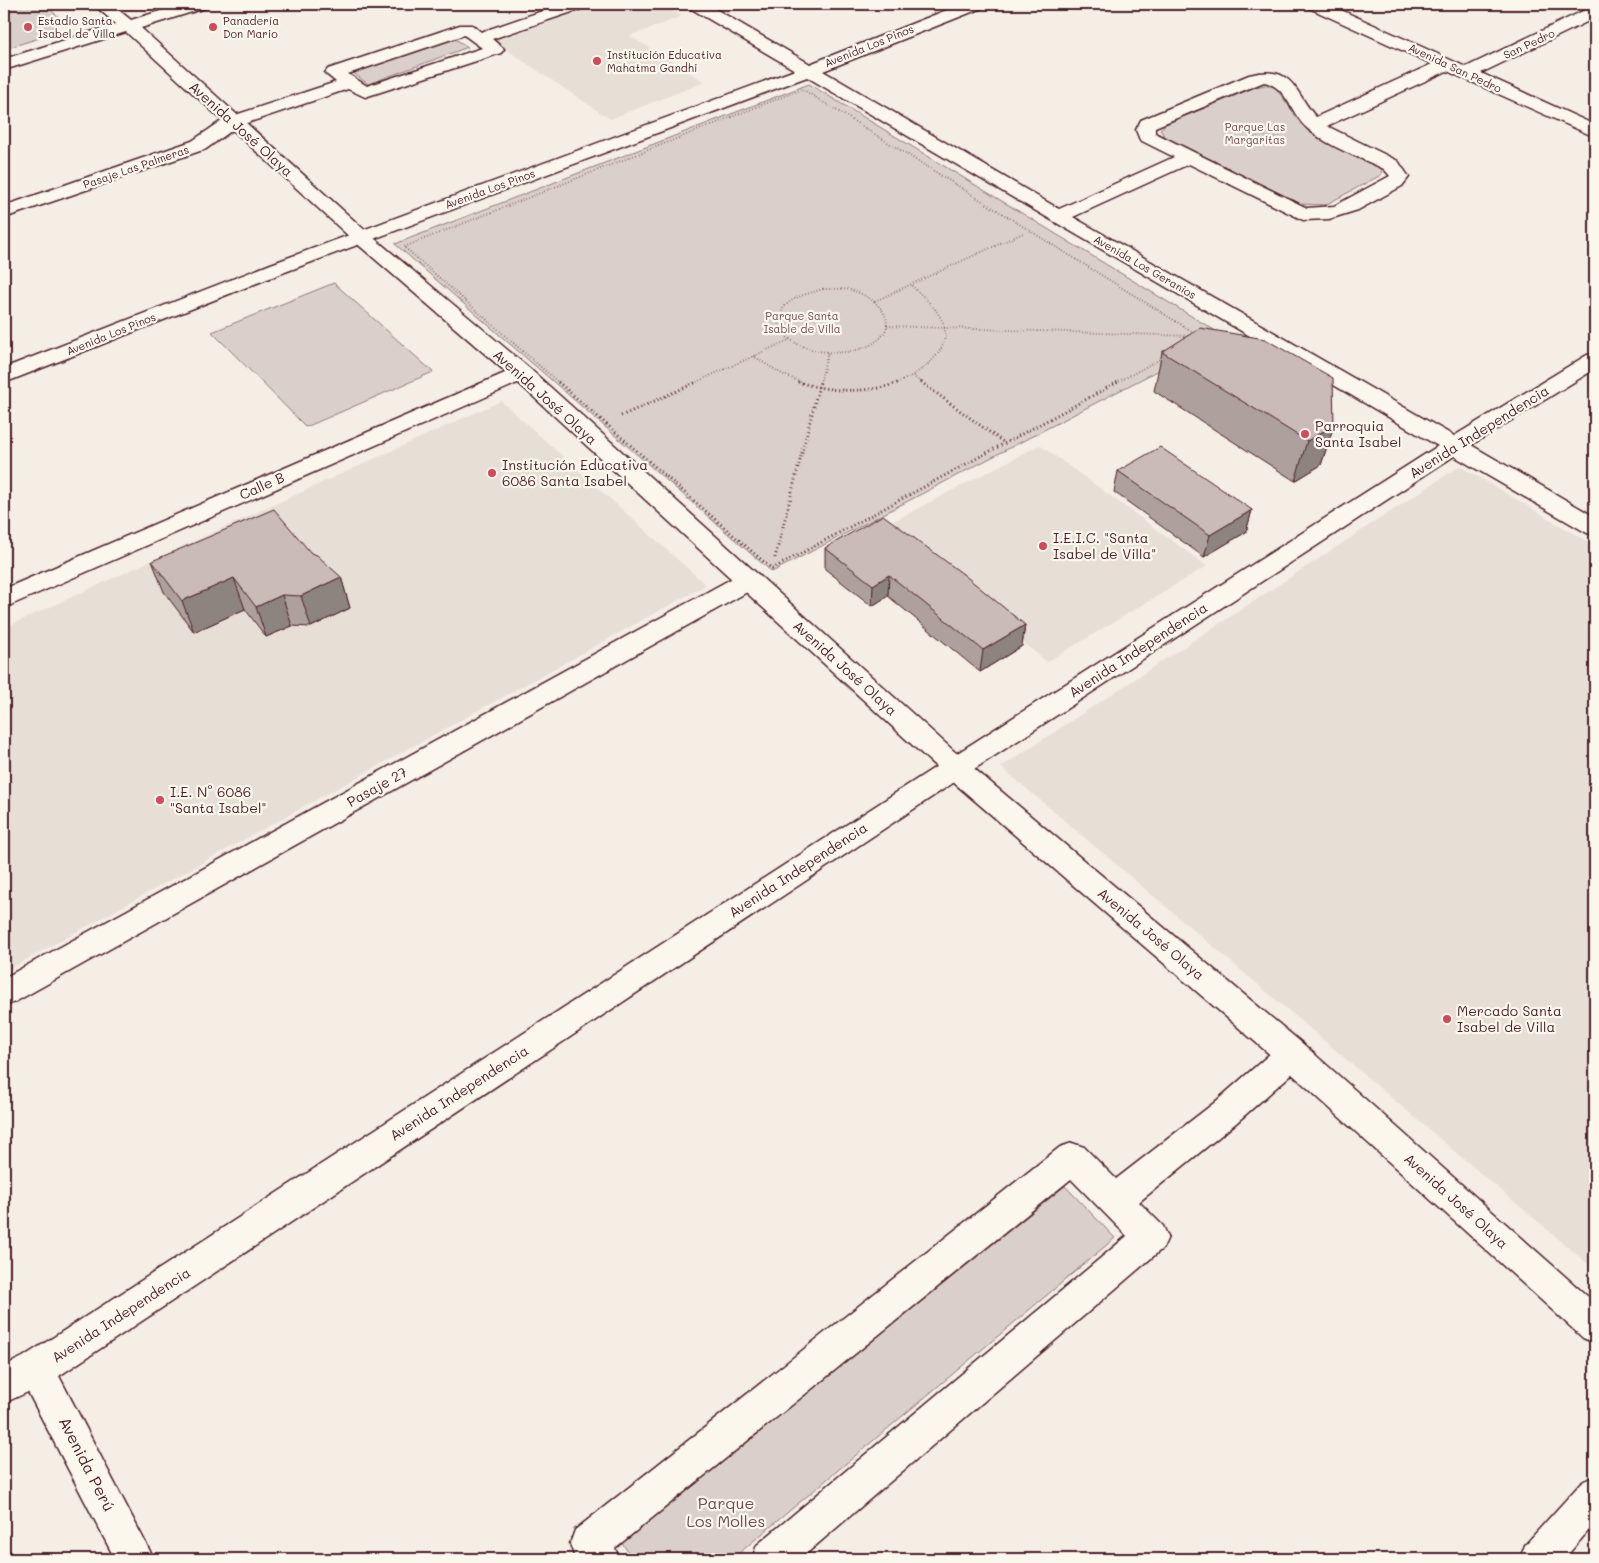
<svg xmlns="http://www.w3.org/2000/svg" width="1599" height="1563" font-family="Mali,sans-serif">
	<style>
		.built { fill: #e7dfd6 }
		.green { fill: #dbd0c9; stroke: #92787a }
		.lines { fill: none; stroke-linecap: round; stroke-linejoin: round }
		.street-casing { stroke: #4a1f2b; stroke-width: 3 }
		.secondary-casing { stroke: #4a1f2b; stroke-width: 3 }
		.path-far1 { stroke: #4a1f2b; stroke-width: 2; stroke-dasharray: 0.5 2.5; stroke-linecap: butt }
		.path { stroke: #4a1f2b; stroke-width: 3; stroke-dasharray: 1 3; stroke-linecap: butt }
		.street { fill: #fbf7ec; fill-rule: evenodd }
		.secondary { fill: #fbf7ec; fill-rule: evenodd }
		.wall { fill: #aea19d; stroke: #4a1f2b }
		.shaded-wall { fill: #8d837f; stroke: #4a1f2b }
		.building { fill: #cabbb6; stroke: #4a1f2b }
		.poi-dot { fill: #d1495b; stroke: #fbf7ec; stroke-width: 2 }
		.labels { text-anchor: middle; stroke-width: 4.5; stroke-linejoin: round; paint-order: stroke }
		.far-poi-label { font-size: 11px; fill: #4a1f2b; stroke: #fbf7ec; text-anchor: start }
		.far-street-label { font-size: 11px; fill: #4a1f2b; stroke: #fbf7ec }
		.far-park-label { font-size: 11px; fill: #6e4b52; stroke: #fbf7ec }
		.street-label { font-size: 14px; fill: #4a1f2b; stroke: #fbf7ec }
		.poi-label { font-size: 14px; fill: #4a1f2b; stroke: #fbf7ec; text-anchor: start }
		.near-street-label { font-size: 16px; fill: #4a1f2b; stroke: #fbf7ec }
		.near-park-label { font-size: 16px; fill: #6e4b52; stroke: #fbf7ec }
	</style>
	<rect width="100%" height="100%" fill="#f4eee4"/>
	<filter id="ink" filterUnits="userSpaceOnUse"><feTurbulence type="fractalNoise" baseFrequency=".02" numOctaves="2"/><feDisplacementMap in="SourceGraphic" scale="10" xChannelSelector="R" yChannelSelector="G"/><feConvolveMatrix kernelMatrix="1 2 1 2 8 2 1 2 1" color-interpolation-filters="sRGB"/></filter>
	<g filter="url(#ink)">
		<g class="built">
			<polygon points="596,4 662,4 682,16 630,36 705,82 610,119 492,40"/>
			<polygon points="501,401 706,585 4,972 4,628"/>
			<polygon points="1040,445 1207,566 1047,662 882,527"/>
			<polygon points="1460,466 1595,546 1595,1270 1001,767"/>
		</g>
		<g class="green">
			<polygon points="4,4 44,4 60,18 46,36 4,49"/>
			<polygon points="452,37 468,47 368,84 352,72"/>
			<polygon points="809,84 1224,336 772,572 395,244"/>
			<polygon points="1265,85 1275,87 1296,116 1314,130 1377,165 1382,170 1381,175 1325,205 1301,204 1164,136 1160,129 1166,124 1256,87"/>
			<polygon points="334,283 433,372 306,427 212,332"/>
			<polygon points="1065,1186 1115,1238 732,1559 633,1559 622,1543"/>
		</g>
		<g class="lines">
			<g class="street-casing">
				<g id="street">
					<path d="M563 4H586L584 8 492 39 504 49 501 53 365 97 348 89 238 126 206 149 4 218V206L192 141 226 118 336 82 325 73 328 69 460 25H472L481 32ZM464 35 482 48 367 86 348 74Z"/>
					<path d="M688 4H707L810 64 962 4H984L982 8 823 71 1059 209 1174 157 1140 140 1136 130 1141 120 1249 75C1294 64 1293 91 1316 117L1432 64 1309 8 1307 4H1328L1466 67 1585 10H1595V18L1481 73 1595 125V137L1447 71 1327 126 1398 161 1409 177 1402 186 1358 210 1329 219 1303 220 1189 164 1073 217 1454 436 1587 355 1595 354V369L1471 445 1595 517V535L1587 533 1454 456 965 775 59 1376 154 1559H115L28 1392 4 1403V1366L23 1357 945 761 1438 446 807 77 285 272 4 383V368L271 264 795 70 690 8ZM1264 82C1288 87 1291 115 1308 129 1329 147 1359 157 1384 169L1390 176 1334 206 1307 208 1155 133V127Z"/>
					<polygon points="521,366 529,368 532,373 529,378 4,608 4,589"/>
					<polygon points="749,572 758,574 761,580 758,586 15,1002 4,1006 4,978 740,574"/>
					<polygon points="1292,1040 1303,1044 1308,1054 1303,1064 1236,1123 1139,1202 1163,1226 1168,1237 1163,1248 800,1559 752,1559 757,1545 1127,1236 1071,1179 615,1548 619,1559 575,1558 570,1544 575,1530 1060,1147 1072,1143 1084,1147 1116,1179 1214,1103 1281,1044"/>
				</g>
			</g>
			<g class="secondary-casing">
				<g id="secondary">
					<polygon points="93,4 111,4 131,20 183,4 207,4 205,8 141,28 368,233 529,368 965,761 1303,1044 1595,1303 1595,1343 1583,1338 1281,1064 945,775 513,378 354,241 126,32 4,70 4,59 116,24"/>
					<polygon points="1595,1476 1595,1523 1564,1559 1520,1559 1525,1545 1582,1482"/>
				</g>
			</g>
			<g class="path-far1">
				<path d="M1259 135 1271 138V142C1264 145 1258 144 1254 138Z"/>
				<polyline points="1271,138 1280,136"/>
				<polyline points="1240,145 1256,141"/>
				<path d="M823 289C833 289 844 288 854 291 872 296 900 319 880 338 858 359 807 356 786 336 783 333 780 327 778 323 782 298 801 296 823 289Z"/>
				<polyline points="875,301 1023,233"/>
				<polyline points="887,326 1191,336"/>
				<polyline points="753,356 782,374 802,383"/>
				<polyline points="913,376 922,383"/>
				<polyline points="559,383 404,247 802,89 1201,337 1116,383"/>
				<polyline points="694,383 789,340"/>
				<polyline points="820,383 828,352"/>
				<path d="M897 383C920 373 956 350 942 320 935 306 922 296 911 285"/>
			</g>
			<g class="path">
				<polyline points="558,382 772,569 1118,382"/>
				<path d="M798 382C829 392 869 394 900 382"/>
				<polyline points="921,382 1003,442"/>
				<polyline points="621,416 697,382"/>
				<polyline points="775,558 820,382"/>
			</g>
			<use href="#street" class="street"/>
			<use href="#secondary" class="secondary"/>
		</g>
		<g class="wall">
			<polygon points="1162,352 1334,425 1321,465 1295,481 1154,391"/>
			<polygon points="1118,471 1252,510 1246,532 1204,557 1114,492"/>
			<polygon points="825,548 1025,625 1022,646 980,672 888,596 872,606 825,569"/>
			<polygon points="152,561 341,577 350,608 311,627 292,626 266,637 245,609 194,632 164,592"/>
		</g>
		<g class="shaded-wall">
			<polygon points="1334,425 1321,465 1295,481 1307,441"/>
			<polygon points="1252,510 1246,532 1204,557 1210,535"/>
			<polygon points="889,575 888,596 872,606 873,585"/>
			<polygon points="341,577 350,608 311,627 301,596"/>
			<polygon points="234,578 245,609 194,632 182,601"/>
			<polygon points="282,595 292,626 266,637 256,607"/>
			<polygon points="1025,625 1022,646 980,672 983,650"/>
		</g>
		<g class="building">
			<polygon points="1200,328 1265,339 1333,378 1334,425 1307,441 1162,352"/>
			<polygon points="1160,447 1252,510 1210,535 1118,471"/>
			<polygon points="274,509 311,553 317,555 341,577 301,596 282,595 256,607 234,578 182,601 152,561"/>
			<polygon points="883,515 963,574 1025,625 983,650 889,575 873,585 825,548"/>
		</g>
	</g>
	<g class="poi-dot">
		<circle cx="28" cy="27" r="5"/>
		<circle cx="213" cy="27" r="5"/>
		<circle cx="597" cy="61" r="5"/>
		<circle cx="1305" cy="434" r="5"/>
		<circle cx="492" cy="473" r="5"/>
		<circle cx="1043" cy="546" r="5"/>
		<circle cx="160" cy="800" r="5"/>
		<circle cx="1447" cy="1019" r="5"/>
	</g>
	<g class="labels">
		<g class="far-poi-label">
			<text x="38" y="25">Estadio Santa<tspan x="38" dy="13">Isabel de Villa</tspan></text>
			<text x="223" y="25">Panadería<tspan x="223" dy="13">Don Mario</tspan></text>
			<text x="607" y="59">Institución Educativa<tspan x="607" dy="13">Mahatma Gandhi</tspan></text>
		</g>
		<g class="far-street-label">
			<text transform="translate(1529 44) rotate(-25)" y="4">San Pedro</text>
			<text transform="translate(869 46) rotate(-22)" y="4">Avenida Los Pinos</text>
			<text transform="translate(1455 68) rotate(25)" y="4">Avenida San Pedro</text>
			<text transform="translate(136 167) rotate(-19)" y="4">Pasaje Las Palmeras</text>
			<text transform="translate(490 189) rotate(-20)" y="4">Avenida Los Pinos</text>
			<text transform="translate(1145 267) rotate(30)" y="4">Avenida Los Geranios</text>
			<text transform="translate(111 334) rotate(-22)" y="4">Avenida Los Pinos</text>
		</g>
		<g class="far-park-label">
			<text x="1255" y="131">Parque Las<tspan x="1255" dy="13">Margaritas</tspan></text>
			<text x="802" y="320">Parque Santa<tspan x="802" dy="13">Isable de Villa</tspan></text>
		</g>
		<g class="street-label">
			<text transform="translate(241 129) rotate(42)" y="5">Avenida José Olaya</text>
			<text transform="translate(545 397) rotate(42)" y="5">Avenida José Olaya</text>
			<text transform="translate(1479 432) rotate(-32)" y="5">Avenida Independencia</text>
			<text transform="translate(262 486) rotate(-24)" y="5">Calle B</text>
			<text transform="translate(1138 650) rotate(-33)" y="5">Avenida Independencia</text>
			<text transform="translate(845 668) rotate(42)" y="5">Avenida José Olaya</text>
			<text transform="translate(377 787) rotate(-29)" y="5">Pasaje 27</text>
			<text transform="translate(798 870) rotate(-33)" y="5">Avenida Independencia</text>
			<text transform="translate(1151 934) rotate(40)" y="5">Avenida José Olaya</text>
			<text transform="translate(459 1093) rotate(-33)" y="5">Avenida Independencia</text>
			<text transform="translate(1456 1201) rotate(42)" y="5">Avenida José Olaya</text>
			<text transform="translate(121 1315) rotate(-33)" y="5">Avenida Independencia</text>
		</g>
		<g class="poi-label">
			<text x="1315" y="431">Parroquia<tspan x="1315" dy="16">Santa Isabel</tspan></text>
			<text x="502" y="470">Institución Educativa<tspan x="502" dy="16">6086 Santa Isabel</tspan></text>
			<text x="1053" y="543">I.E.I.C. "Santa<tspan x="1053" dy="16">Isabel de Villa"</tspan></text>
			<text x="170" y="797">I.E. N° 6086<tspan x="170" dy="16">"Santa Isabel"</tspan></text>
			<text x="1457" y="1016">Mercado Santa<tspan x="1457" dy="16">Isabel de Villa</tspan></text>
		</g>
		<g class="near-street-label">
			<text transform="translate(87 1464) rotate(63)" y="6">Avenida Perú</text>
		</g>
		<g class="near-park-label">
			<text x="726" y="1509">Parque<tspan x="726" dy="18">Los Molles</tspan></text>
		</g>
	</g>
	<rect width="1599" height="1563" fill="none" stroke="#fbf7ec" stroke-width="20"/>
	<rect x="10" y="10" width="1579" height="1543" fill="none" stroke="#4a1f2b" stroke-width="2" filter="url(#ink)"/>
</svg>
